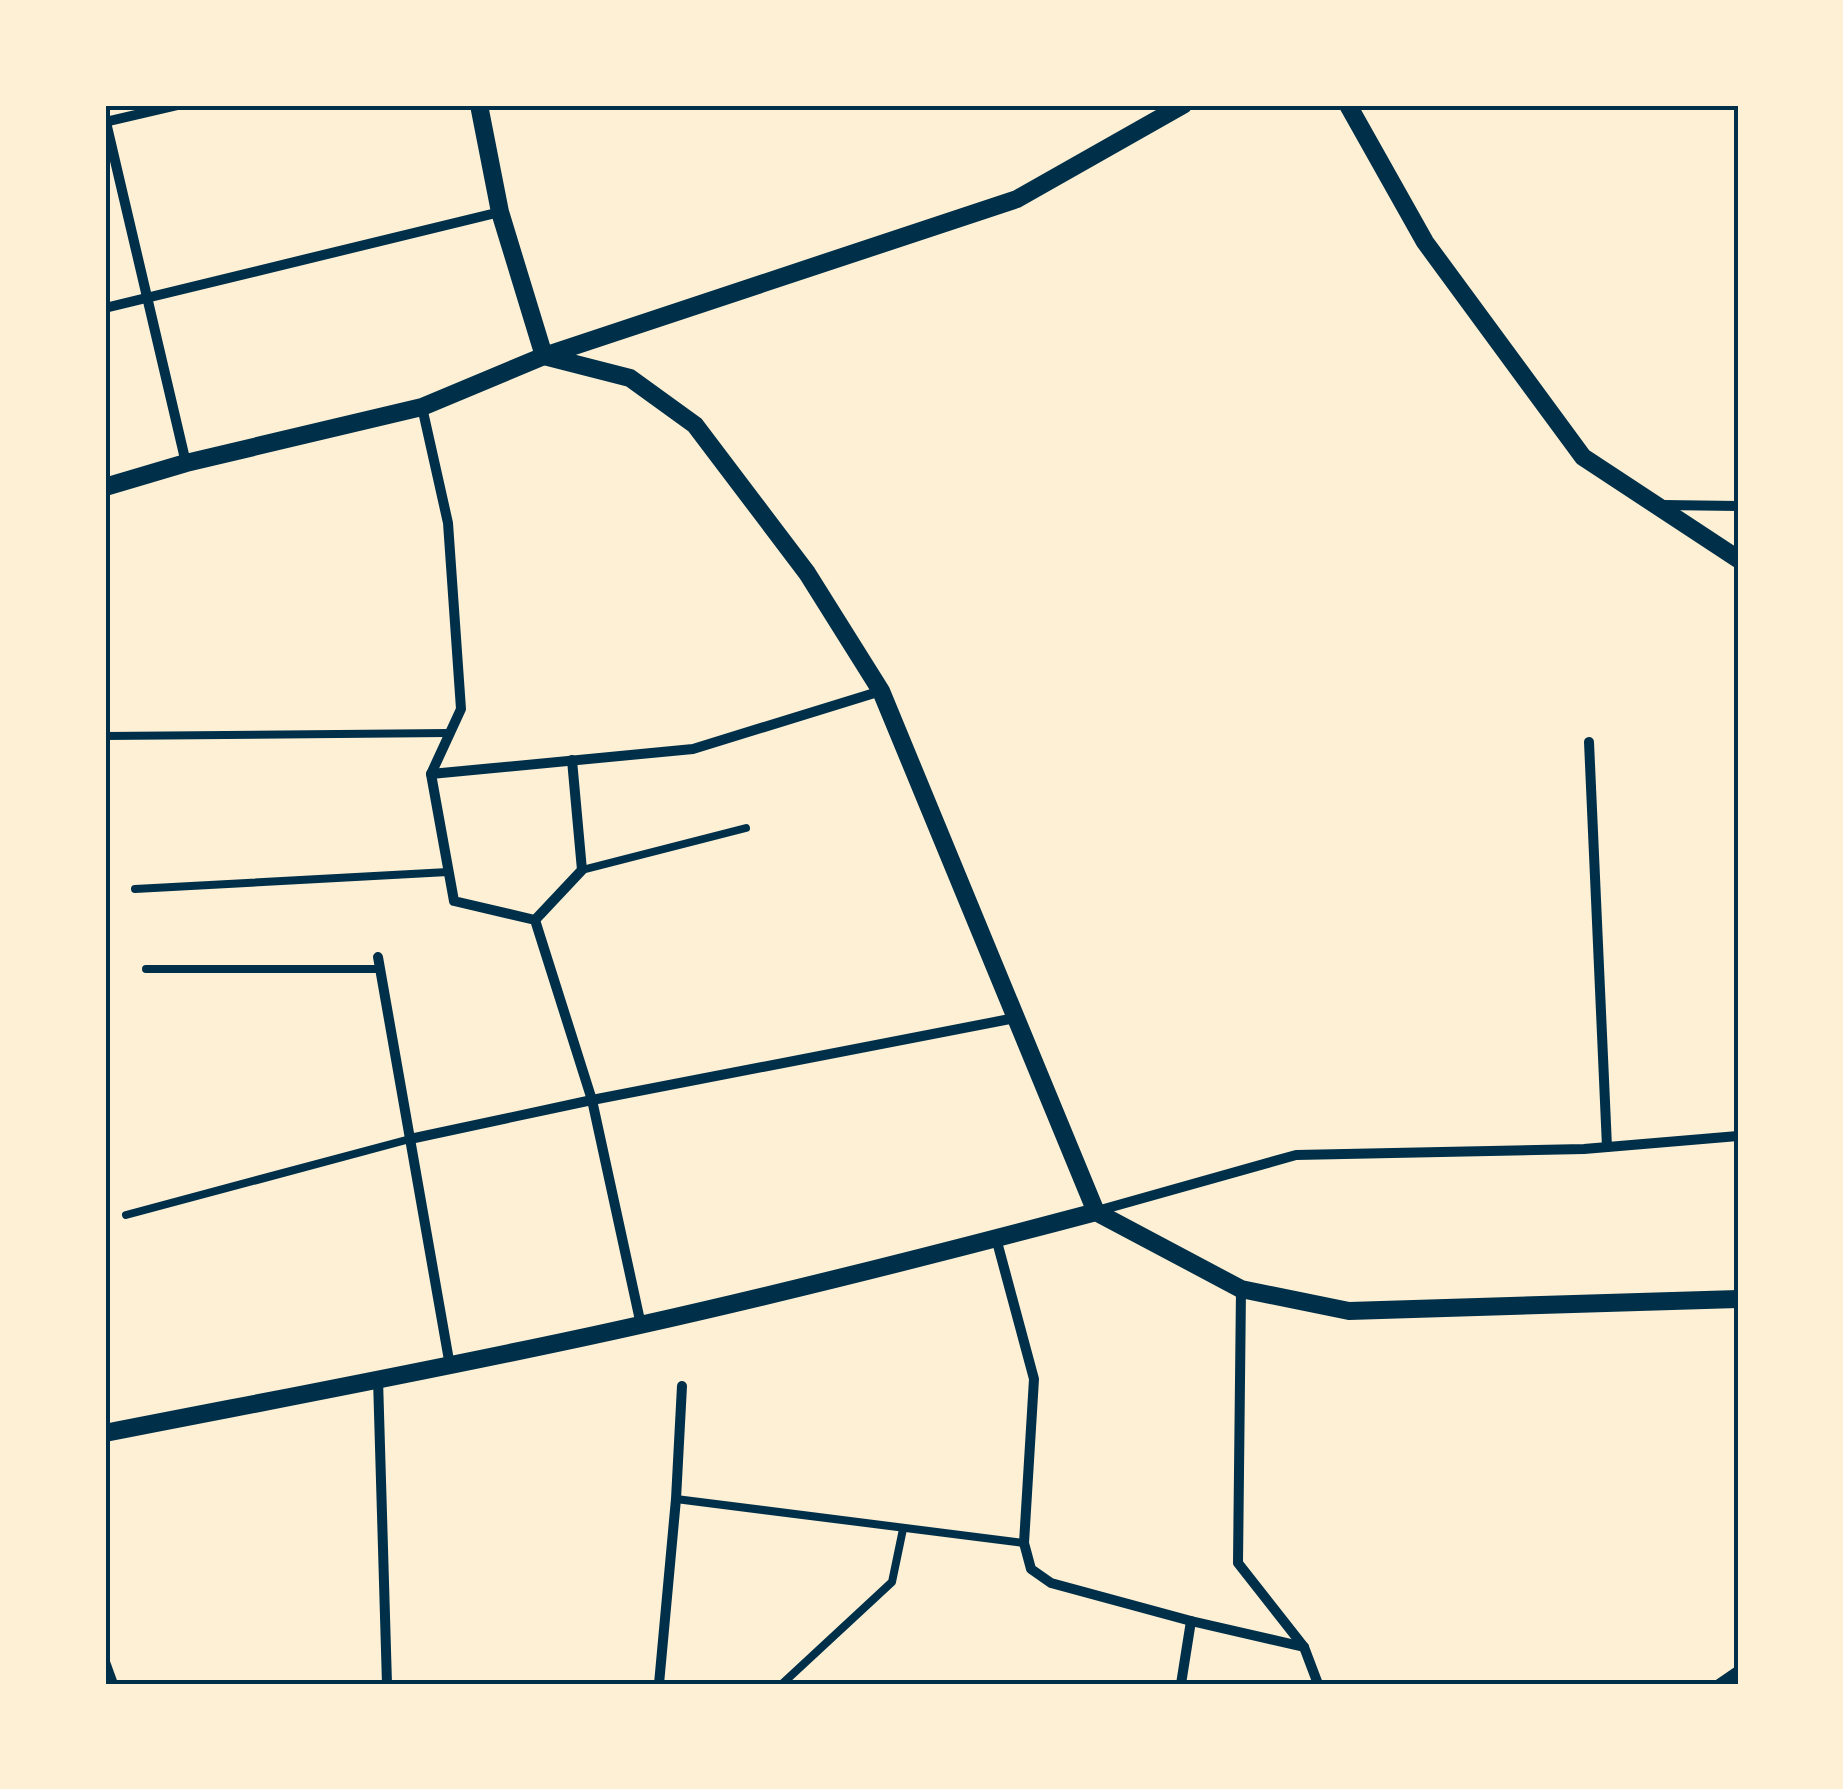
<svg xmlns="http://www.w3.org/2000/svg" width="1843" height="1789" font-family="Inter,sans-serif">
	<style>
		.lines { fill: none; stroke-linecap: round; stroke-linejoin: round }
		.service { stroke: #003049; stroke-width: 8 }
		.minor { stroke: #003049; stroke-width: 10 }
		.tertiary { stroke: #003049; stroke-width: 18 }
		.neatline { fill: none; stroke: #003049; stroke-width: 4 }
	</style>
	<rect width="100%" height="100%" fill="#fdf0d5"/>
	<g class="lines">
		<g class="service">
			<polyline points="105,736 449,733"/>
			<polyline points="582,870 746,828"/>
			<polyline points="135,889 448,872"/>
			<polyline points="146,969 380,969"/>
			<polyline points="126,1215 410,1139"/>
			<polyline points="676,1499 1024,1543"/>
			<polyline points="782,1684 892,1582 903,1529"/>
		</g>
		<g class="minor">
			<polyline points="105,118 186,463"/>
			<polyline points="105,122 178,105"/>
			<polyline points="105,308 500,212"/>
			<polyline points="422,407 448,523 461,709 431,774 454,901 535,920 592,1100 641,1325"/>
			<polyline points="1663,505 1738,506"/>
			<polyline points="1589,742 1607,1147"/>
			<polyline points="431,774 693,749 881,691"/>
			<polyline points="535,920 582,870 572,760"/>
			<polyline points="378,957 450,1366"/>
			<polyline points="410,1139 592,1100 1015,1018"/>
			<polyline points="1097,1211 1296,1155 1584,1149 1738,1136"/>
			<polyline points="996,1238 1034,1379 1024,1543 1031,1569 1051,1583 1191,1621 1304,1647"/>
			<polyline points="1241,1289 1238,1563 1304,1647 1318,1684"/>
			<polyline points="378,1379 387,1684"/>
			<polyline points="105,1662 113,1684"/>
			<polyline points="659,1684 676,1499 682,1386"/>
			<polyline points="1181,1684 1191,1621"/>
			<polyline points="1719,1684 1738,1671"/>
		</g>
		<g class="tertiary">
			<polyline points="479,105 500,212 544,356 630,378 695,425 807,573 881,691 1096,1212"/>
			<polyline points="1348,105 1425,242 1583,457 1738,559"/>
			<polyline points="105,487 186,463 422,407 544,356 1017,199 1183,105"/>
			<path d="M105 1433C283 1398 462 1365 640 1325 792 1291 945 1252 1096 1212L1241 1289 1349 1311 1738 1299"/>
		</g>
	</g>
	<rect width="1843" height="1789" fill="none" stroke="#fdf0d5" stroke-width="215"/>
	<rect x="108" y="108" width="1628" height="1574" class="neatline"/>
</svg>
